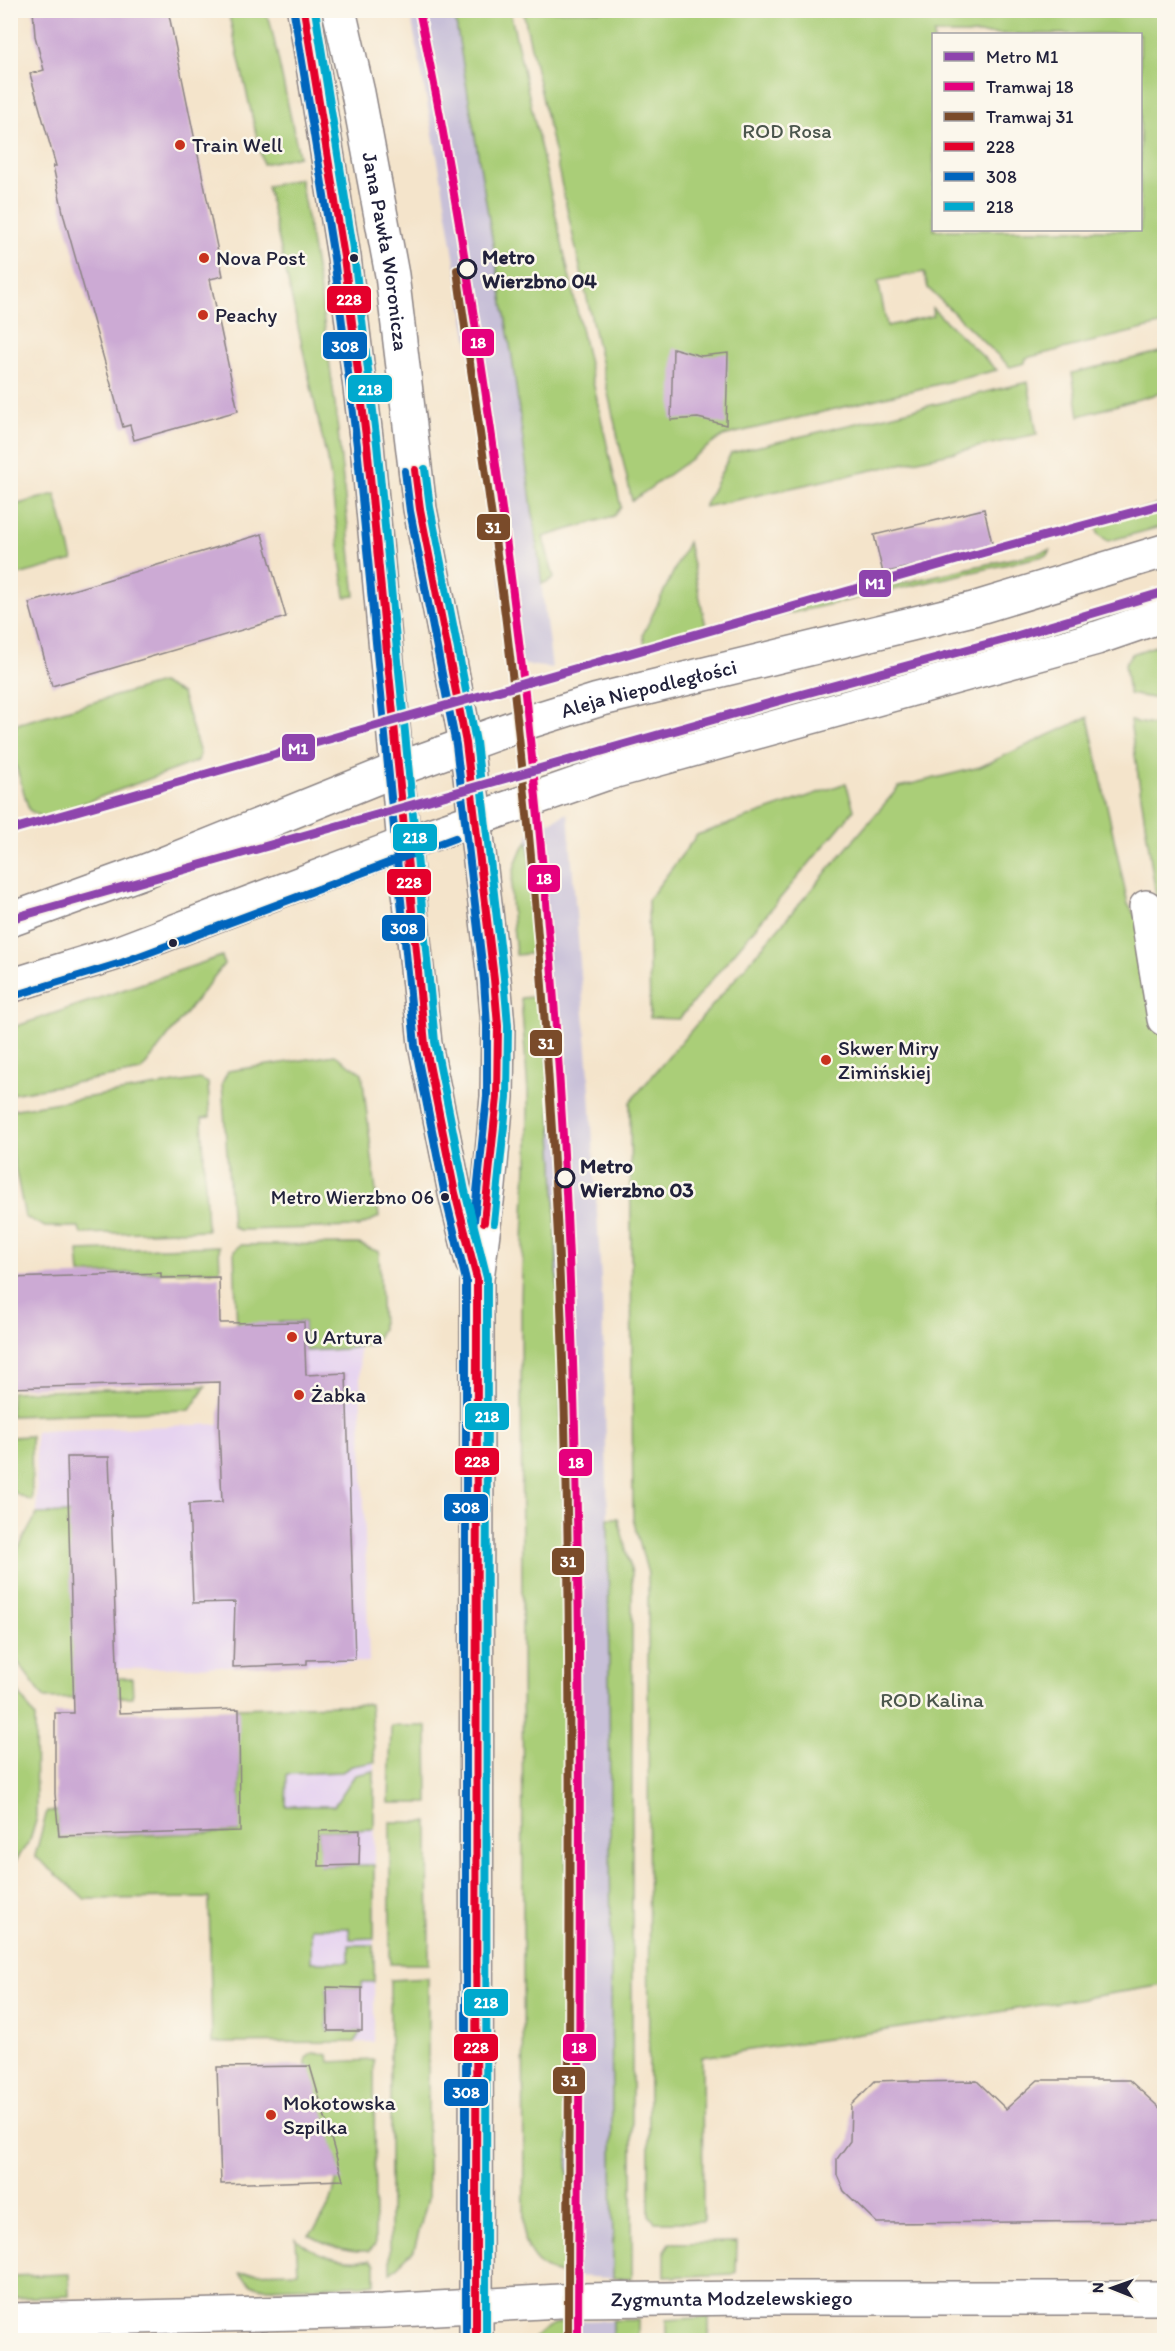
<svg xmlns="http://www.w3.org/2000/svg" width="1175" height="2351" font-family="Itim,sans-serif">
	<style>
		.built { fill: #e6d3f0 }
		.industrial { fill: #c8c0d8 }
		.green { fill: #aace78; stroke: #66785a; stroke-width: 1.5; fill-rule: evenodd }
		.building { fill: #ccaad4 }
		.lines { fill: none; stroke-linecap: round; stroke-linejoin: round }
		.minor-casing { stroke: #8b8383; stroke-width: 36 }
		.major-casing { stroke: #8b8383; stroke-width: 36 }
		.minor { stroke: #fff; stroke-width: 33 }
		.major { stroke: #fff; stroke-width: 33 }
		.bus-1-casing { stroke: #fbf7ec; stroke-width: 12 }
		.bus-2-casing { stroke: #fbf7ec; stroke-width: 12 }
		.bus-3-casing { stroke: #fbf7ec; stroke-width: 12 }
		.bus-1 { stroke: #e4002b; stroke-width: 8 }
		.bus-2 { stroke: #0065bd; stroke-width: 8 }
		.bus-3 { stroke: #00a9ce; stroke-width: 8 }
		.tram-1-casing { stroke: #fbf7ec; stroke-width: 12 }
		.tram-2-casing { stroke: #fbf7ec; stroke-width: 12 }
		.tram-1 { stroke: #e5007d; stroke-width: 8 }
		.tram-2 { stroke: #7a4b2a; stroke-width: 8 }
		.metro-1-casing { stroke: #fbf7ec; stroke-width: 14 }
		.metro-1 { stroke: #8e44ad; stroke-width: 9 }
		.poi-dot { fill: #c8321e; stroke: #fbf7ec; stroke-width: 2 }
		.bus-dot { fill: #22223b; stroke: #fbf7ec; stroke-width: 2 }
		.stop-dot { fill: #fbf7ec; stroke: #22223b; stroke-width: 3 }
		.labels { text-anchor: middle; stroke-width: 5; stroke-linejoin: round; paint-order: stroke }
		.bus-label { font-size: 20px; fill: #22223b; stroke: #fbf7ec; text-anchor: end }
		.park-label { font-size: 21px; fill: #4b564d; stroke: #fbf7ec }
		.poi-label { font-size: 21px; fill: #22223b; stroke: #fbf7ec; text-anchor: start }
		.street-label { font-size: 21px; fill: #22223b; stroke: #fbf7ec }
		.stop-label { font-size: 21px; font-weight: bold; fill: #22223b; stroke: #fbf7ec; text-anchor: start }
		.line-badge { stroke: #fbf7ec; stroke-width: 2 }
		.badge-label { font-size: 16px; text-anchor: middle; font-weight: bold; fill: #fff }
	</style>
	<rect width="100%" height="100%" fill="#fbf7ec"/>
	<filter id="ink" filterUnits="userSpaceOnUse"><feTurbulence type="fractalNoise" baseFrequency=".0167" numOctaves="2"/><feDisplacementMap in="SourceGraphic" scale="12" xChannelSelector="R" yChannelSelector="G"/><feConvolveMatrix kernelMatrix="1 2 1 2 8 2 1 2 1" color-interpolation-filters="sRGB"/></filter>
	<filter id="wash" filterUnits="userSpaceOnUse"><feTurbulence type="fractalNoise" baseFrequency=".008" numOctaves="4" result="noise"/><feDisplacementMap in="SourceGraphic" scale="24" xChannelSelector="R" yChannelSelector="G"/><feGaussianBlur stdDeviation="1.35" result="paint"/><feColorMatrix in="noise" values="0 0 0 0 0 0 0 0 0 0 0 0 0 0 0 0 0 1.4 0 .05"/><feComposite in="paint" operator="in"/></filter>
	<g filter="url(#wash)">
		<rect width="100%" height="100%" fill="#f4e4cb"/>
		<g class="built">
			<polygon points="359,1244 379,1252 382,1328 374,1344 359,1347 369,1662 116,1669 68,1513 37,1514 35,1431 224,1424 238,1353 234,1251 240,1245"/>
			<polygon points="370,1704 375,1762 374,2042 280,2043 277,1706"/>
		</g>
		<g class="industrial">
			<polygon points="410,11 454,11 512,357 552,668 510,663 483,434 441,177"/>
			<polygon points="568,813 589,1075 602,1297 608,1518 613,2278 569,2276 564,1522 554,1164 543,996 528,841 528,835 539,827"/>
			<polygon points="612,2320 612,2340 570,2340 570,2321"/>
		</g>
		<g class="green">
			<polygon points="228,11 262,11 270,21 299,156 263,164"/>
			<polygon points="454,11 510,11 621,507 614,516 543,537 554,578 542,584 512,357"/>
			<path d="M523 11H1164V324L1026 358 1025 363 1010 367 928 288 924 272 878 281 887 326 933 316 932 308 997 370 723 436 632 501ZM934 34H1140V230H934Z"/>
			<polygon points="300,179 319,284 336,412 355,596 345,597 330,473 267,186"/>
			<polygon points="1164,351 1164,392 1079,416 1072,373"/>
			<polygon points="1028,382 1037,434 704,507 731,453"/>
			<polygon points="55,494 73,560 11,577 11,506"/>
			<polygon points="1164,503 1164,526 1108,541 1098,534 1096,522"/>
			<polygon points="688,542 706,627 1050,550 1048,555 645,646 643,634"/>
			<polygon points="1164,643 1164,700 1129,694 1125,664 1132,654"/>
			<polygon points="161,683 182,694 200,754 198,761 43,818 29,810 11,749 11,735 17,724"/>
			<polygon points="1088,717 1128,904 1136,917 1156,896 1130,721 1164,727 1164,1985 875,2032 702,2057 703,2222 655,2222 649,2215 648,1574 633,1519 630,1102 899,787 980,767"/>
			<polygon points="846,783 854,810 679,1019 650,1018 648,900 697,835"/>
			<path d="M528 841 539 953 516 955C513 918 502 872 528 841Z"/>
			<polygon points="222,956 224,964 141,1071 11,1094 11,1028"/>
			<path d="M543 996 554 1164 564 1522 569 2276C544 2272 533 2263 524 2240L521 1297 526 1164H528V1092L521 998Z"/>
			<polygon points="335,1055 362,1073 379,1217 358,1227 239,1230 232,1226 222,1083 228,1071"/>
			<polygon points="200,1079 208,1083 210,1117 202,1118 207,1230 81,1234 79,1227 45,1227 25,1217 11,1147 11,1110"/>
			<polygon points="359,1244 379,1252 382,1328 374,1344 345,1349 305,1351 304,1322 279,1322 238,1354 234,1251 240,1245"/>
			<polygon points="219,1246 220,1271 80,1274 78,1251"/>
			<polygon points="206,1386 190,1410 11,1416 11,1392"/>
			<polygon points="31,1436 32,1500 30,1501 11,1491 10,1437"/>
			<polygon points="69,1513 117,1678 132,1678 133,1697 45,1699 11,1653 11,1562 37,1514"/>
			<polygon points="608,1518 618,1518 632,1573 632,2279 613,2278"/>
			<polygon points="11,1681 35,1717 36,1821 30,1840 11,1868"/>
			<polygon points="370,1704 375,1762 352,1766 342,1772 287,1774 286,1806 334,1806 355,1775 374,1771 374,1829 319,1831 320,1866 374,1865 374,1938 350,1939 349,1928 311,1928 311,1962 349,1962 349,1945 374,1945 374,1982 362,1982 362,1988 327,1988 327,2031 362,2031 355,2042 212,2043 209,1898 85,1899 35,1856 47,1811 58,1811 59,1838 239,1832 240,1780 236,1708"/>
			<polygon points="391,1726 427,1726 428,1803 389,1803"/>
			<polygon points="390,1822 428,1822 429,1964 390,1964"/>
			<polygon points="428,1978 428,2198 414,2250 390,2273 390,1980"/>
			<path d="M313 2053 328 2055 329 2062 374 2060 375 2245 369 2251C346 2252 329 2246 309 2235 328 2217 337 2189 338 2164L306 2066V2058Z"/>
			<path d="M296 2238C316 2257 344 2262 370 2260L375 2264V2283L363 2285 265 2288C254 2287 246 2282 240 2273L298 2272Z"/>
			<polygon points="737,2242 736,2272 732,2274 665,2277 665,2251 670,2243"/>
			<polygon points="69,2274 69,2296 11,2298 11,2276"/>
			<polygon points="709,2317 709,2340 666,2340 666,2320"/>
			<rect x="612" y="2320" width="26" height="20"/>
			<path d="M570 2321V2340H533C544 2328 553 2322 570 2321Z"/>
		</g>
		<g id="blocks">
			<g class="building">
				<polygon points="33,10 168,10 223,276 210,279 238,411 134,440 130,425 123,427 64,217 53,166 56,166 30,74 44,70 35,36"/>
				<polygon points="673,348 701,356 728,353 726,425 698,418 671,420"/>
				<polygon points="984,509 993,547 883,573 874,535"/>
				<polygon points="262,534 286,617 52,686 29,603"/>
				<polygon points="161,1273 161,1278 219,1277 220,1323 304,1322 306,1375 346,1373 355,1659 307,1660 307,1664 233,1667 235,1602 193,1603 189,1504 222,1502 219,1426 220,1382 10,1388 10,1278"/>
				<polygon points="67,1457 109,1457 119,1713 239,1709 240,1831 59,1836 55,1794 55,1713 74,1713"/>
				<polygon points="360,1830 359,1865 319,1866 319,1831"/>
				<polygon points="327,1987 362,1988 362,2031 328,2031"/>
				<polygon points="310,2066 343,2180 221,2184 217,2067"/>
				<polygon points="909,2080 909,2082 977,2081 1006,2109 1038,2080 1129,2080 1164,2112 1164,2221 877,2223 844,2191 837,2175 837,2159 850,2141 851,2105 875,2081"/>
			</g>
		</g>
	</g>
	<g filter="url(#ink)">
		<use href="#blocks" fill-opacity="0" stroke="#8b8383" stroke-width="1.5"/>
		<g class="lines">
			<g class="minor-casing">
				<g id="minor">
					<polyline points="304,10 344,257 367,445 404,844 425,1044 455,1193 472,1262"/>
					<path id="s1" d="M339 10 358 93 392 275 420 509 466 743 494 979 498 1026 497 1097 489 1186 477 1279 476 2340"/>
					<polyline points="1146,907 1164,1019"/>
					<path id="s2" d="M10 2320 383 2311 578 2300 753 2298H1164"/>
				</g>
			</g>
			<g class="major-casing">
				<g id="major">
					<path id="s3" d="M10 920 148 870 398 769 528 722 598 700 973 609 1164 551"/>
					<polyline points="10,986 117,953 404,844 605,774 1097,638 1164,615"/>
				</g>
			</g>
			<use href="#minor" class="minor"/>
			<use href="#major" class="major"/>
			<g class="bus-1-casing">
				<g id="bus-1">
					<polyline points="304,10 344,257 367,445 425,1044 455,1193 477,1279 476,2340"/>
					<polyline points="415,470 420,509 466,743 494,979 498,1026 497,1097 484,1222"/>
				</g>
			</g>
			<g class="bus-2-casing">
				<g id="bus-2">
					<polyline points="294,12 334,258 357,446 415,1045 445,1195 466,1280 466,2340"/>
					<polyline points="405,471 410,511 456,745 484,980 487,1026 487,1096 474,1221"/>
					<polyline points="13,996 121,963 455,838"/>
				</g>
			</g>
			<g class="bus-3-casing">
				<g id="bus-3">
					<polyline points="315,10 354,255 377,444 435,1042 465,1191 487,1278 486,2340"/>
					<polyline points="425,469 430,507 476,742 504,978 508,1026 507,1097 494,1223"/>
				</g>
			</g>
			<use href="#bus-1" class="bus-1"/>
			<use href="#bus-2" class="bus-2"/>
			<use href="#bus-3" class="bus-3"/>
			<g class="tram-1-casing">
				<path id="tram-1" d="M419 10C450 156 473 304 494 451 532 719 558 988 569 1258 585 1619 579 1980 578 2340"/>
			</g>
			<g class="tram-2-casing">
				<path id="tram-2" d="M457 270C473 387 491 504 506 622 525 780 540 940 550 1099 578 1512 568 1927 568 2340"/>
			</g>
			<use href="#tram-1" class="tram-1"/>
			<use href="#tram-2" class="tram-2"/>
			<g class="metro-1-casing">
				<g id="metro-1">
					<polyline points="10,830 985,552 1164,504"/>
					<polyline points="10,919 792,697 1010,638 1164,592"/>
				</g>
			</g>
			<use href="#metro-1" class="metro-1"/>
		</g>
	</g>
	<g class="poi-dot">
		<circle cx="180" cy="145" r="6"/>
		<circle cx="204" cy="258" r="6"/>
		<circle cx="203" cy="315" r="6"/>
		<circle cx="826" cy="1060" r="6"/>
		<circle cx="292" cy="1337" r="6"/>
		<circle cx="299" cy="1395" r="6"/>
		<circle cx="271" cy="2115" r="6"/>
	</g>
	<g class="bus-dot">
		<circle cx="354" cy="258" r="5"/>
		<circle cx="173" cy="943" r="5"/>
		<circle cx="445" cy="1197" r="5"/>
	</g>
	<g class="stop-dot">
		<circle cx="467" cy="269" r="9"/>
		<circle cx="565" cy="1178" r="9"/>
	</g>
	<g class="labels">
		<g class="bus-label">
			<text x="434" y="1204">Metro Wierzbno 06</text>
		</g>
		<g class="park-label">
			<text x="787" y="138">ROD Rosa</text>
			<text x="932" y="1707">ROD Kalina</text>
		</g>
		<g class="poi-label">
			<text x="192" y="152">Train Well</text>
			<text x="216" y="265">Nova Post</text>
			<text x="215" y="322">Peachy</text>
			<text x="838" y="1055">Skwer Miry<tspan x="838" dy="24">Zimińskiej</tspan></text>
			<text x="304" y="1344">U Artura</text>
			<text x="311" y="1402">Żabka</text>
			<text x="283" y="2110">Mokotowska<tspan x="283" dy="24">Szpilka</tspan></text>
		</g>
		<g class="street-label">
			<text dy="7" stroke="none"><textPath href="#s1" startOffset="246">Jana Pawła Woronicza</textPath></text>
			<text dy="7" stroke="none"><textPath href="#s3" startOffset="680">Aleja Niepodległości</textPath></text>
			<text dy="7" stroke="none"><textPath href="#s2" startOffset="722">Zygmunta Modzelewskiego</textPath></text>
		</g>
		<g class="stop-label">
			<text x="482" y="264">Metro<tspan x="482" dy="24">Wierzbno 04</tspan></text>
			<text x="580" y="1173">Metro<tspan x="580" dy="24">Wierzbno 03</tspan></text>
		</g>
	</g>
	<g class="line-badge">
		<rect x="326" y="285" width="46" height="29" rx="6" fill="#e4002b"/>
		<rect x="461" y="328" width="34" height="29" rx="6" fill="#e5007d"/>
		<rect x="322" y="331" width="46" height="29" rx="6" fill="#0065bd"/>
		<rect x="347" y="374" width="46" height="29" rx="6" fill="#00a9ce"/>
		<rect x="476" y="513" width="35" height="28" rx="6" fill="#7a4b2a"/>
		<rect x="858" y="569" width="34" height="29" rx="6" fill="#8e44ad"/>
		<rect x="281" y="733" width="35" height="29" rx="6" fill="#8e44ad"/>
		<rect x="392" y="823" width="46" height="29" rx="6" fill="#00a9ce"/>
		<rect x="527" y="864" width="34" height="29" rx="6" fill="#e5007d"/>
		<rect x="386" y="868" width="46" height="28" rx="6" fill="#e4002b"/>
		<rect x="381" y="914" width="45" height="28" rx="6" fill="#0065bd"/>
		<rect x="529" y="1029" width="34" height="28" rx="6" fill="#7a4b2a"/>
		<rect x="464" y="1402" width="46" height="29" rx="6" fill="#00a9ce"/>
		<rect x="454" y="1447" width="46" height="29" rx="6" fill="#e4002b"/>
		<rect x="558" y="1448" width="35" height="29" rx="6" fill="#e5007d"/>
		<rect x="443" y="1493" width="46" height="29" rx="6" fill="#0065bd"/>
		<rect x="551" y="1547" width="34" height="29" rx="6" fill="#7a4b2a"/>
		<rect x="463" y="1988" width="46" height="29" rx="6" fill="#00a9ce"/>
		<rect x="453" y="2033" width="46" height="29" rx="6" fill="#e4002b"/>
		<rect x="562" y="2033" width="35" height="29" rx="6" fill="#e5007d"/>
		<rect x="552" y="2066" width="34" height="29" rx="6" fill="#7a4b2a"/>
		<rect x="443" y="2078" width="46" height="29" rx="6" fill="#0065bd"/>
	</g>
	<g class="badge-label">
		<text x="349" y="305">228</text>
		<text x="478" y="348">18</text>
		<text x="345" y="352">308</text>
		<text x="370" y="395">218</text>
		<text x="493" y="533">31</text>
		<text x="875" y="589">M1</text>
		<text x="298" y="754">M1</text>
		<text x="415" y="843">218</text>
		<text x="544" y="884">18</text>
		<text x="409" y="888">228</text>
		<text x="404" y="934">308</text>
		<text x="546" y="1049">31</text>
		<text x="487" y="1422">218</text>
		<text x="477" y="1467">228</text>
		<text x="576" y="1468">18</text>
		<text x="466" y="1513">308</text>
		<text x="568" y="1567">31</text>
		<text x="486" y="2008">218</text>
		<text x="476" y="2053">228</text>
		<text x="579" y="2053">18</text>
		<text x="569" y="2086">31</text>
		<text x="466" y="2098">308</text>
	</g>
	<rect width="1175" height="2351" fill="none" stroke="#fbf7ec" stroke-width="36"/>
	<rect x="932" y="33" width="210" height="198" fill="#fbf7ec" stroke="#a4a2a5" stroke-width="1.5"/>
	<rect x="944" y="52" width="30" height="9" fill="#8e44ad" stroke="#a4a2a5" stroke-width="1.5"/>
	<text x="986" y="63" font-size="18" fill="#22223b">Metro M1</text>
	<rect x="944" y="82" width="30" height="9" fill="#e5007d" stroke="#a4a2a5" stroke-width="1.5"/>
	<text x="986" y="93" font-size="18" fill="#22223b">Tramwaj 18</text>
	<rect x="944" y="112" width="30" height="9" fill="#7a4b2a" stroke="#a4a2a5" stroke-width="1.5"/>
	<text x="986" y="123" font-size="18" fill="#22223b">Tramwaj 31</text>
	<rect x="944" y="142" width="30" height="9" fill="#e4002b" stroke="#a4a2a5" stroke-width="1.5"/>
	<text x="986" y="153" font-size="18" fill="#22223b">228</text>
	<rect x="944" y="172" width="30" height="9" fill="#0065bd" stroke="#a4a2a5" stroke-width="1.5"/>
	<text x="986" y="183" font-size="18" fill="#22223b">308</text>
	<rect x="944" y="202" width="30" height="9" fill="#00a9ce" stroke="#a4a2a5" stroke-width="1.5"/>
	<text x="986" y="213" font-size="18" fill="#22223b">218</text>
	<g transform="translate(1112 2288) rotate(271)" stroke="#fbf7ec" stroke-width="4.5" paint-order="stroke">
	<path d="M0-4.5L10 22L0 15L-10 22Z" fill="#22223b"/>
	<text y="-9" font-size="16" font-weight="bold" text-anchor="middle" fill="#22223b">N</text>
	</g>
</svg>
